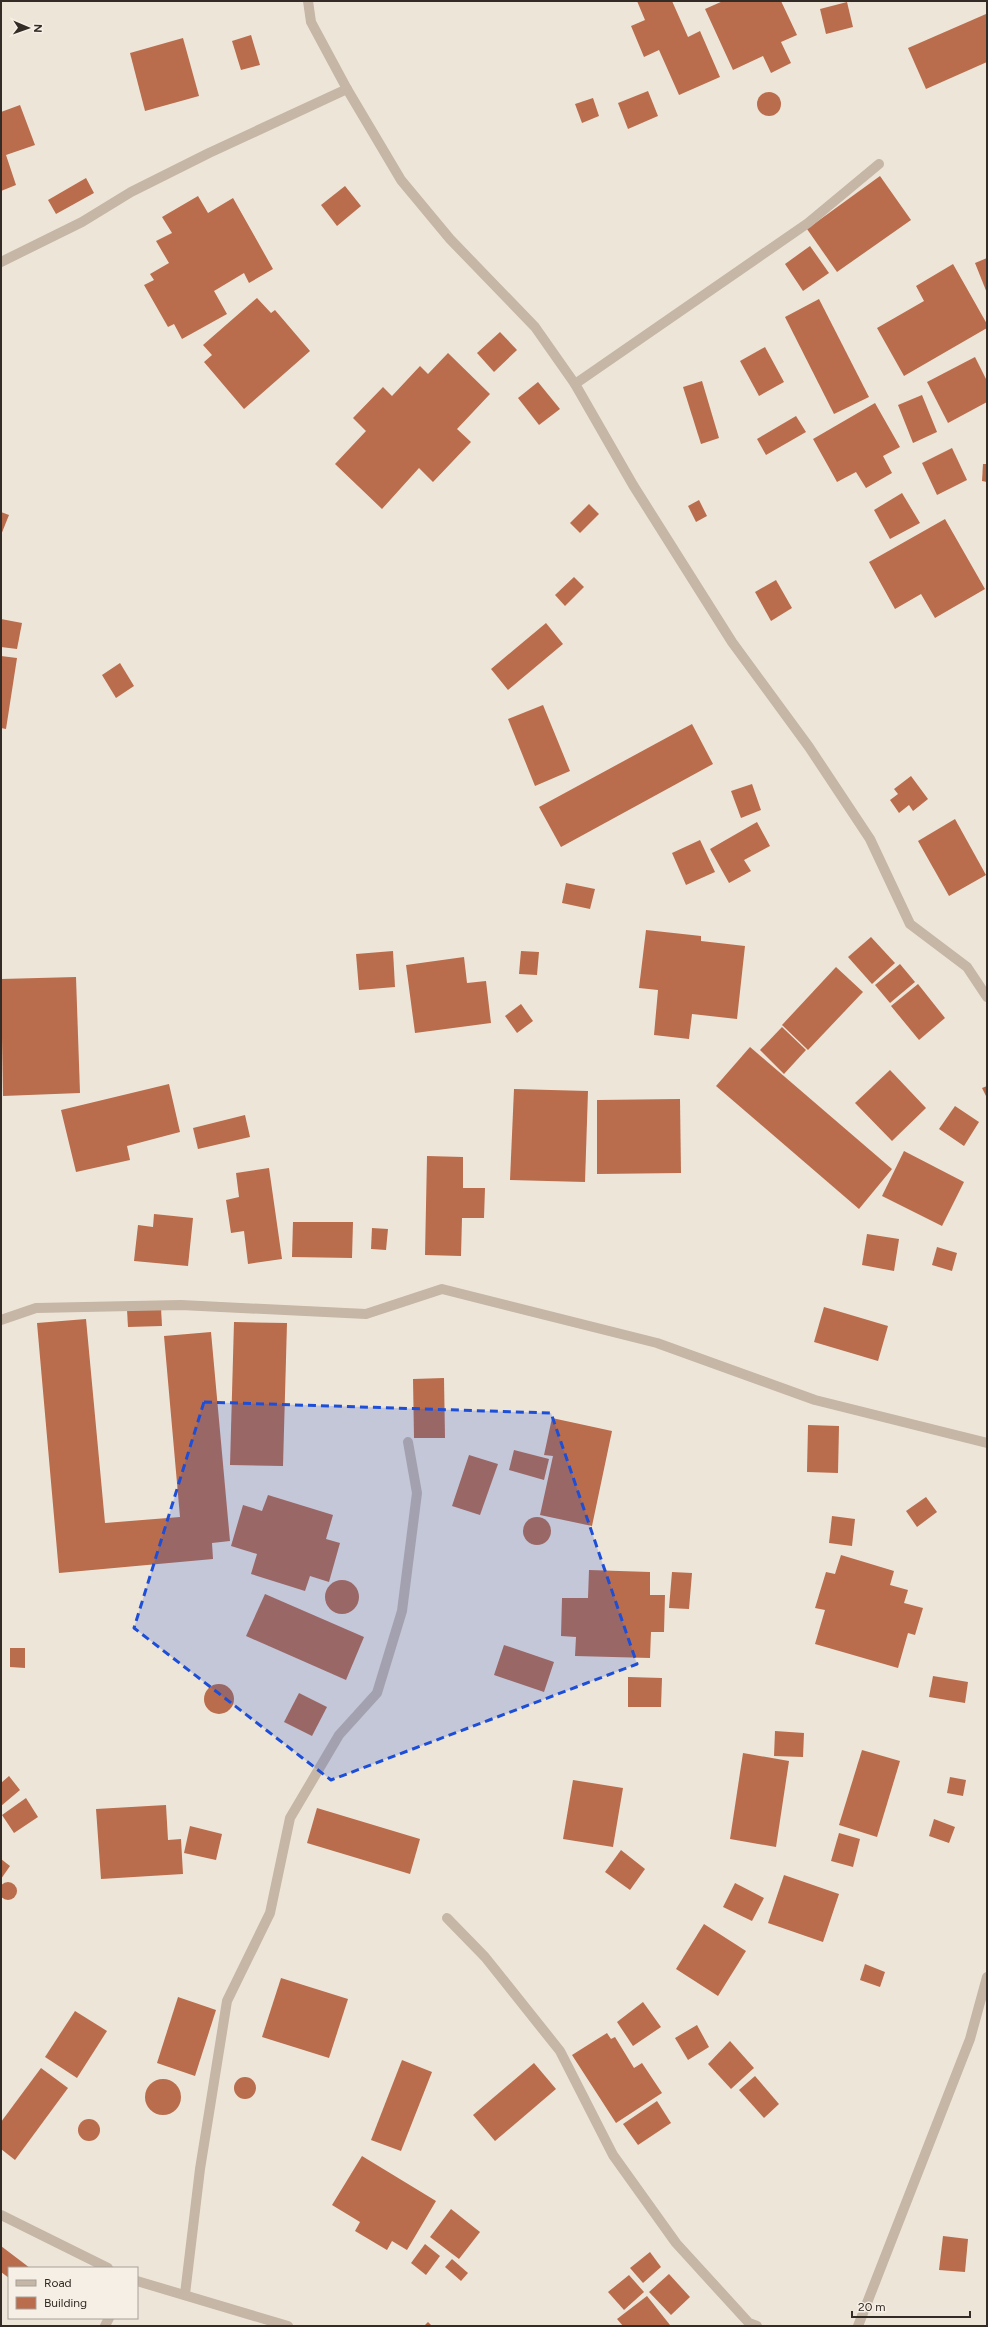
<svg xmlns="http://www.w3.org/2000/svg" width="988" height="2327" font-family="Figtree,sans-serif">
	<style>
		.building { fill: #b96d4c }
		.lines { fill: none; stroke-linecap: round; stroke-linejoin: round }
		.street { stroke: #c5b6a6; stroke-width: 10 }
		.marked { fill: #1d4ed8; fill-opacity: 0.2; stroke: #1d4ed8; stroke-width: 3; stroke-dasharray: 8 5; stroke-linejoin: round }
	</style>
	<rect width="100%" height="100%" fill="#eee5d9"/>
	<g class="building">
		<polygon points="637,1 672,1 688,37 700,31 720,77 679,95 659,50 644,57 631,26 645,20"/>
		<polygon points="723,1 781,1 797,35 781,42 791,63 771,73 763,56 733,70 705,9"/>
		<polygon points="847,2 853,27 826,34 820,9"/>
		<polygon points="986,14 987,62 926,89 908,48"/>
		<polygon points="251,35 260,65 241,70 232,41"/>
		<polygon points="183,38 199,96 145,111 130,53"/>
		<polygon points="648,91 658,116 628,129 618,103"/>
		<circle cx="769" cy="104" r="12"/>
		<polygon points="593,98 599,116 582,123 575,104"/>
		<polygon points="20,105 35,145 6,155 16,185 1,191 1,112"/>
		<polygon points="880,176 911,220 837,272 807,229"/>
		<polygon points="86,178 94,193 56,214 48,200"/>
		<polygon points="345,186 361,206 337,226 321,205"/>
		<polygon points="198,196 208,213 233,198 273,269 249,283 244,273 214,291 227,314 182,339 174,324 168,327 144,285 154,280 150,274 169,263 156,241 172,233 162,217"/>
		<polygon points="810,246 829,273 803,291 785,264"/>
		<polygon points="987,258 987,293 975,263"/>
		<polygon points="953,264 987,324 987,328 904,376 877,328 924,301 916,286"/>
		<polygon points="257,298 271,313 275,310 310,351 244,409 204,362 212,355 203,345"/>
		<polygon points="819,299 869,397 834,414 785,317"/>
		<polygon points="500,332 517,350 494,372 477,353"/>
		<polygon points="765,347 784,382 759,396 740,361"/>
		<polygon points="448,353 490,394 457,429 471,442 433,482 419,468 382,509 335,464 366,431 353,418 383,387 392,396 420,366 428,374"/>
		<polygon points="975,357 987,381 987,402 948,423 927,382"/>
		<polygon points="702,381 719,438 701,444 683,387"/>
		<polygon points="538,382 560,409 539,425 518,398"/>
		<polygon points="922,395 937,432 913,443 898,405"/>
		<polygon points="875,403 900,447 883,456 892,473 866,488 856,472 837,482 813,439"/>
		<polygon points="796,416 806,432 766,455 757,439"/>
		<polygon points="952,448 967,480 937,495 922,463"/>
		<polygon points="983,464 987,464 987,482 982,481"/>
		<polygon points="902,493 920,523 890,539 874,510"/>
		<polygon points="699,500 707,516 696,522 688,506"/>
		<polygon points="589,504 599,514 580,533 570,523"/>
		<polygon points="1,512 9,515 1,535"/>
		<polygon points="945,519 985,589 935,618 921,594 895,609 869,562"/>
		<polygon points="574,577 584,587 565,606 555,595"/>
		<polygon points="776,580 792,608 771,621 755,592"/>
		<polygon points="1,619 22,623 17,649 1,647"/>
		<polygon points="546,623 563,644 508,690 491,669"/>
		<polygon points="1,656 17,658 6,729 1,728"/>
		<polygon points="120,663 134,686 116,698 102,675"/>
		<polygon points="543,705 570,771 535,786 508,719"/>
		<polygon points="692,724 713,764 561,847 539,807"/>
		<polygon points="911,776 928,799 913,811 909,805 899,813 890,800 898,794 894,789"/>
		<polygon points="752,784 761,810 741,818 731,791"/>
		<polygon points="955,819 986,875 949,896 918,841"/>
		<polygon points="757,822 770,846 744,860 751,871 729,883 710,849"/>
		<polygon points="700,840 715,872 686,885 672,853"/>
		<polygon points="566,883 595,889 590,909 562,903"/>
		<polygon points="646,930 701,936 701,941 745,946 737,1019 692,1014 689,1039 654,1035 658,990 639,988"/>
		<polygon points="871,937 895,963 872,984 848,957"/>
		<polygon points="393,951 395,987 359,990 356,954"/>
		<polygon points="521,951 539,952 537,975 519,974"/>
		<polygon points="464,957 467,983 486,981 491,1023 415,1033 406,965"/>
		<polygon points="900,964 915,982 890,1003 875,985"/>
		<polygon points="836,967 863,992 808,1050 782,1025"/>
		<polygon points="76,977 80,1093 3,1096 1,979"/>
		<polygon points="918,984 945,1018 919,1040 891,1006"/>
		<polygon points="521,1004 533,1021 517,1033 505,1016"/>
		<polygon points="782,1027 806,1050 784,1074 760,1050"/>
		<polygon points="750,1047 892,1169 859,1209 716,1086"/>
		<polygon points="890,1070 926,1108 892,1141 855,1103"/>
		<polygon points="169,1084 180,1132 127,1146 130,1160 76,1172 61,1110"/>
		<polygon points="987,1086 987,1098 982,1088"/>
		<polygon points="514,1089 588,1091 585,1182 510,1180"/>
		<polygon points="680,1099 681,1173 597,1174 597,1100"/>
		<polygon points="955,1106 979,1122 964,1146 939,1129"/>
		<polygon points="245,1115 250,1137 198,1149 193,1128"/>
		<polygon points="904,1151 964,1182 942,1226 882,1196"/>
		<polygon points="427,1156 463,1157 463,1188 485,1188 484,1218 462,1218 461,1256 425,1255"/>
		<polygon points="269,1168 282,1259 248,1264 244,1231 231,1233 226,1200 239,1197 236,1173"/>
		<polygon points="154,1214 193,1218 188,1266 134,1261 138,1225 153,1227"/>
		<polygon points="293,1222 353,1222 352,1258 292,1257"/>
		<polygon points="372,1228 388,1229 386,1250 371,1249"/>
		<polygon points="867,1234 899,1239 894,1271 862,1265"/>
		<polygon points="937,1247 957,1253 952,1271 932,1265"/>
		<polygon points="824,1307 888,1326 878,1361 814,1342"/>
		<polygon points="161,1308 162,1326 128,1327 127,1310"/>
		<polygon points="86,1319 105,1523 180,1517 164,1336 211,1332 230,1541 212,1543 213,1559 59,1573 37,1323"/>
		<polygon points="234,1322 287,1323 283,1466 230,1465"/>
		<polygon points="444,1378 445,1438 414,1438 413,1379"/>
		<polygon points="552,1418 612,1431 592,1526 540,1515 553,1456 544,1455"/>
		<polygon points="808,1425 839,1426 838,1473 807,1472"/>
		<polygon points="514,1450 549,1459 544,1480 509,1470"/>
		<polygon points="469,1455 498,1464 480,1515 452,1506"/>
		<polygon points="268,1495 333,1515 326,1539 340,1543 329,1582 310,1576 305,1591 251,1574 257,1554 231,1546 243,1505 262,1511"/>
		<polygon points="926,1497 937,1512 917,1527 906,1511"/>
		<polygon points="832,1516 855,1519 852,1546 829,1543"/>
		<circle cx="537" cy="1531" r="14"/>
		<polygon points="841,1555 894,1571 890,1585 908,1590 904,1603 923,1608 915,1635 908,1633 898,1668 815,1644 825,1610 815,1608 826,1572 835,1574"/>
		<polygon points="589,1570 650,1572 650,1595 665,1595 664,1632 651,1632 650,1658 575,1656 576,1637 561,1636 562,1598 588,1598"/>
		<polygon points="672,1572 692,1573 689,1609 669,1608"/>
		<circle cx="342" cy="1597" r="17"/>
		<polygon points="265,1594 364,1637 346,1680 246,1636"/>
		<polygon points="504,1645 554,1662 544,1692 494,1675"/>
		<polygon points="10,1648 25,1648 25,1668 10,1667"/>
		<polygon points="933,1676 968,1682 965,1703 929,1697"/>
		<polygon points="628,1677 662,1678 661,1707 628,1707"/>
		<circle cx="219" cy="1699" r="15"/>
		<polygon points="299,1693 327,1707 312,1736 284,1722"/>
		<polygon points="775,1731 804,1733 803,1757 774,1756"/>
		<polygon points="862,1750 900,1761 877,1837 839,1825"/>
		<polygon points="743,1753 789,1761 776,1847 730,1839"/>
		<polygon points="9,1776 20,1790 1,1806 1,1783"/>
		<polygon points="950,1777 966,1780 963,1796 947,1793"/>
		<polygon points="573,1780 623,1788 613,1847 563,1839"/>
		<polygon points="26,1798 38,1817 14,1833 2,1815"/>
		<polygon points="166,1805 168,1840 181,1839 183,1874 101,1879 96,1809"/>
		<polygon points="317,1808 420,1839 410,1874 307,1843"/>
		<polygon points="934,1819 955,1827 949,1843 929,1836"/>
		<polygon points="190,1826 222,1834 216,1860 184,1853"/>
		<polygon points="839,1833 860,1839 853,1867 831,1861"/>
		<polygon points="621,1850 645,1869 630,1890 605,1872"/>
		<polygon points="1,1859 10,1866 1,1879"/>
		<polygon points="784,1875 839,1894 823,1942 768,1923"/>
		<circle cx="8" cy="1891" r="9"/>
		<polygon points="735,1883 764,1898 752,1921 723,1907"/>
		<polygon points="704,1924 746,1951 718,1996 676,1969"/>
		<polygon points="865,1964 885,1972 880,1987 860,1980"/>
		<polygon points="281,1978 348,1999 329,2058 262,2037"/>
		<polygon points="178,1997 216,2010 195,2076 157,2063"/>
		<polygon points="643,2002 661,2027 633,2046 617,2022"/>
		<polygon points="75,2011 107,2031 77,2078 45,2057"/>
		<polygon points="697,2025 709,2047 688,2060 675,2038"/>
		<polygon points="607,2033 611,2039 615,2037 634,2068 642,2063 662,2093 616,2123 572,2055"/>
		<polygon points="730,2041 754,2068 731,2089 708,2064"/>
		<polygon points="402,2060 432,2072 401,2151 371,2140"/>
		<polygon points="534,2063 556,2089 495,2141 473,2115"/>
		<polygon points="41,2068 68,2088 15,2160 1,2149 1,2122"/>
		<polygon points="755,2076 779,2104 764,2118 739,2090"/>
		<circle cx="245" cy="2088" r="11"/>
		<circle cx="163" cy="2097" r="18"/>
		<polygon points="657,2101 671,2123 638,2145 623,2124"/>
		<circle cx="89" cy="2130" r="11"/>
		<polygon points="362,2156 436,2201 407,2250 392,2241 387,2250 355,2231 360,2222 332,2205"/>
		<polygon points="451,2209 480,2232 459,2259 430,2237"/>
		<polygon points="943,2236 968,2239 965,2272 939,2270"/>
		<polygon points="425,2244 440,2256 426,2275 411,2263"/>
		<polygon points="1,2246 30,2268 9,2268 9,2278 1,2272"/>
		<polygon points="650,2252 661,2267 643,2283 630,2268"/>
		<polygon points="452,2259 468,2273 461,2281 445,2267"/>
		<polygon points="669,2274 690,2297 671,2315 649,2292"/>
		<polygon points="629,2275 644,2292 624,2310 608,2292"/>
		<polygon points="647,2296 670,2325 623,2326 617,2319"/>
		<polygon points="428,2322 432,2326 424,2326"/>
	</g>
	<g class="lines">
		<g class="street">
			<polyline points="308,1 311,22 347,89 401,180 450,239 535,327 575,384 633,485 732,642 809,747 870,839 910,924 967,967 987,997"/>
			<polyline points="1,262 82,222 131,192 209,153 347,89"/>
			<polyline points="575,384 808,223 879,164"/>
			<polyline points="1,1320 36,1308 181,1305 366,1314 442,1289 657,1343 815,1400 987,1443"/>
			<polyline points="447,1918 485,1957 560,2051 613,2155 676,2243 749,2323 757,2326"/>
			<polyline points="1,2215 108,2268"/>
			<polyline points="137,2281 288,2326"/>
			<polyline points="185,2294 200,2169 227,2001 270,1913 290,1818 339,1735 377,1693 402,1611 417,1493 408,1442"/>
			<polyline points="105,2326 109,2318"/>
			<polyline points="858,2326 970,2039 987,1977"/>
		</g>
	</g>
	<path class="marked" d="M204 1402 551 1413 637 1664 331 1780 134 1628Z"/>
	<rect width="988" height="2327" fill="none" stroke="#322b26" stroke-width="4"/>
	<rect x="8" y="2267" width="130" height="52" fill="#f6efe5" stroke="#a8a199"/>
	<rect x="16" y="2280" width="20" height="6" fill="#c5b6a6" stroke="#a8a199"/>
	<text x="44" y="2287" font-size="12" fill="#322b26">Road</text>
	<rect x="16" y="2297" width="20" height="12" fill="#b96d4c" stroke="#a8a199"/>
	<text x="44" y="2307" font-size="12" fill="#322b26">Building</text>
	<g transform="translate(28 28) rotate(92)" stroke="#f6efe5" stroke-width="3" paint-order="stroke">
	<path d="M0-3L7 15L0 10L-7 15Z" fill="#322b26"/>
	<text y="-6" font-size="11" font-weight="bold" text-anchor="middle" fill="#322b26">N</text>
	</g>
	<path d="M852 2311v6h118v-6" fill="none" stroke="#322b26" stroke-width="2"/>
	<text x="858" y="2311" font-size="12" fill="#322b26" stroke="#f6efe5" stroke-width="3" paint-order="stroke">20 m</text>
</svg>
